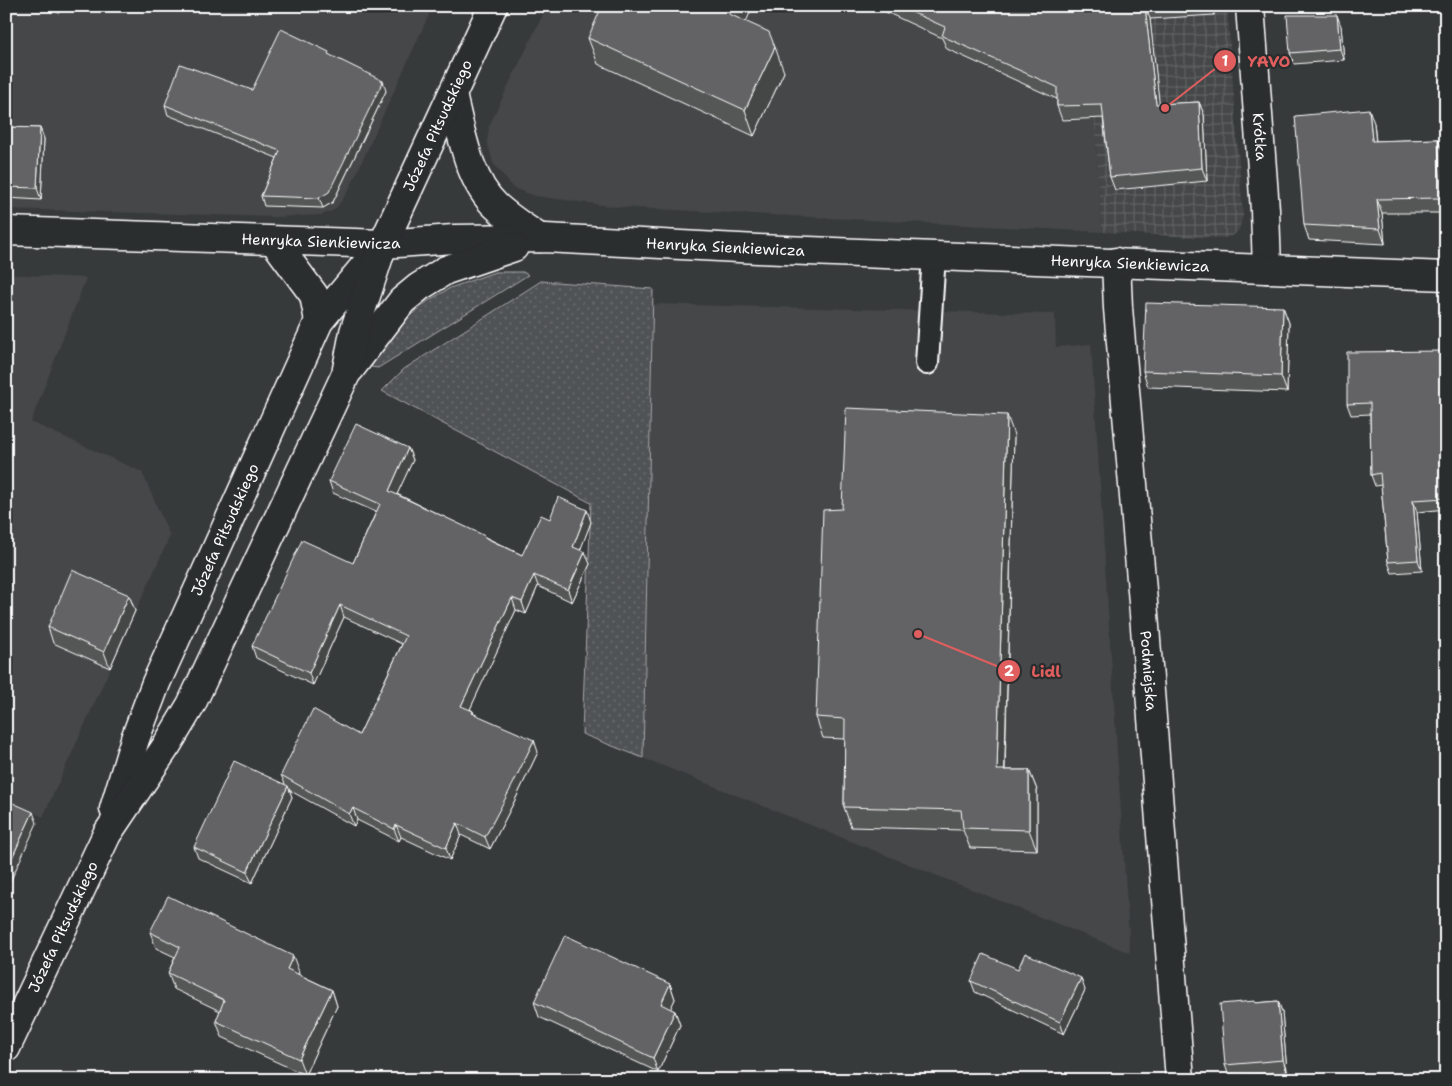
<svg xmlns="http://www.w3.org/2000/svg" width="1452" height="1086" font-family="'Shantell Sans',sans-serif">
	<style>
		.built { fill: #444748 }
		.industrial { fill: url(#industrial-grid) }
		.grass { fill: url(#grass-dots); stroke: #a8a9aa }
		.lines { fill: none; stroke-linecap: round; stroke-linejoin: round }
		.lane-casing { stroke: #fff; stroke-width: 26 }
		.street-casing { stroke: #fff; stroke-width: 31 }
		.secondary-casing { stroke: #fff; stroke-width: 31 }
		.lane { stroke: #2a2d2e; stroke-width: 22 }
		.street { stroke: #2a2d2e; stroke-width: 28 }
		.secondary { stroke: #2a2d2e; stroke-width: 28 }
		.wall { fill: #555657; stroke: #fff }
		.shaded-wall { fill: #454647; stroke: #fff }
		.building { fill: #636465; stroke: #fff }
		.labels { text-anchor: middle; stroke-width: 4.5; stroke-linejoin: round; paint-order: stroke }
		.street-label { font-size: 15px; fill: #fff; stroke: #2a2d2e }
		.leader { fill: none; stroke: #e05e5e; stroke-width: 2 }
		.callout-dot { fill: #e05e5e; stroke: #2a2d2e; stroke-width: 2 }
		.mark-label { font-size: 15px; text-anchor: middle; font-weight: bold; fill: #fff }
		.callout-label { font-size: 16px; text-anchor: middle; font-weight: bold; fill: #e05e5e; stroke: #2a2d2e; stroke-width: 4.5; stroke-linejoin: round; paint-order: stroke }
	</style>
	<defs>
		<pattern id="industrial-grid" width="8" height="8" patternUnits="userSpaceOnUse" patternTransform="scale(1.25)"><rect width="8" height="8" fill="#444748"/><path d="M0 4h8M4 0v8" fill="none" stroke="#606363"/></pattern>
		<pattern id="grass-dots" width="8" height="8" patternUnits="userSpaceOnUse" patternTransform="scale(1.25)"><rect width="8" height="8" fill="#505354"/><path d="M2 2h.1M6 6h.1" fill="none" stroke="#6a6d6e" stroke-width="1.8" stroke-linecap="round"/></pattern>
	</defs>
	<rect width="100%" height="100%" fill="#373a3b"/>
	<filter id="ink" filterUnits="userSpaceOnUse"><feTurbulence type="fractalNoise" baseFrequency=".02" numOctaves="2"/><feDisplacementMap in="SourceGraphic" scale="10" xChannelSelector="R" yChannelSelector="G"/><feConvolveMatrix kernelMatrix="1 2 1 2 8 2 1 2 1" color-interpolation-filters="sRGB"/></filter>
	<g filter="url(#ink)">
		<g class="built">
			<polygon points="6,6 433,6 349,190 340,203 334,210 322,215 275,217 6,209"/>
			<polygon points="547,6 1087,6 1102,232 617,207 535,196 513,188 493,163 487,141 489,127 494,115"/>
			<polygon points="6,274 86,278 31,422 142,472 170,536 43,817 6,801"/>
			<polygon points="653,304 1055,314 1056,347 1091,344 1130,953 643,758"/>
		</g>
		<polygon class="industrial" points="1087,6 1227,6 1243,216 1239,230 1234,235 1225,238 1193,237 1102,232"/>
		<g class="grass">
			<polygon points="495,272 523,272 528,275 378,368 371,367 383,344 406,319 428,301 450,288"/>
			<polygon points="541,281 653,289 643,758 582,734 591,503 382,391 404,369"/>
		</g>
		<g class="lines">
			<g class="lane-casing">
				<polyline id="lane" points="927,363 934,255"/>
			</g>
			<g class="street-casing">
				<g id="street">
					<path id="s1" d="M1250 6 1265 210 1267 269"/>
					<path id="s2" d="M1116 262 1118 308 1144 614 1180 1080"/>
				</g>
			</g>
			<g class="secondary-casing">
				<g id="secondary">
					<path d="M452 95C461 130 468 180 496 206 509 218 525 228 539 238"/>
					<path id="s3" d="M6 231 383 244 454 239 545 238 758 249 1446 276"/>
					<polyline points="274,241 314,295 319,321"/>
					<polyline points="350,369 402,301 419,287 446,270 514,247"/>
					<path id="s4" d="M114 809 135 739 156 683 319 321 373 256"/>
					<path id="s5" d="M6 1048 107 834 167 745 191 705 346 374 354 332 383 244 493 6"/>
				</g>
			</g>
			<use href="#lane" class="lane"/>
			<use href="#street" class="street"/>
			<use href="#secondary" class="secondary"/>
		</g>
		<g class="wall">
			<polygon points="44,6 62,6 59,13"/>
			<polygon points="873,6 1213,6 1214,15 1150,19 1159,104 1199,102 1204,115 1207,181 1115,190 1110,177 1103,118 1062,120 1057,106 1057,99 947,49 942,38"/>
			<polygon points="746,22 784,72 754,136 598,64 588,38"/>
			<polygon points="1341,26 1344,60 1294,64 1290,53"/>
			<polygon points="330,56 386,91 333,202 323,208 264,206 261,196 277,158 168,115 165,105 252,90"/>
			<polygon points="1374,123 1376,141 1438,139 1443,153 1446,213 1382,213 1385,244 1309,240 1304,225"/>
			<polygon points="6,127 40,128 44,139 41,200 6,198"/>
			<polygon points="1283,307 1289,323 1287,392 1148,387 1143,371"/>
			<polygon points="1446,347 1446,411 1445,411 1446,433 1446,509 1417,512 1422,571 1392,573 1388,562 1381,485 1375,486 1371,475 1370,414 1351,415 1347,404 1445,351"/>
			<polygon points="1014,435 1005,770 1029,770 1037,790 1037,850 970,848 963,830 851,827 844,807 845,739 823,738 816,717 842,509"/>
			<polygon points="408,448 413,460 397,494 522,555 550,519 591,522 580,550 590,564 572,602 538,586 526,614 516,610 470,709 473,711 474,714 538,752 517,796 490,849 461,835 450,860 401,837 399,841 357,820 354,826 289,790 292,797 252,883 198,858 194,847 285,784 281,775 359,735 402,644 344,617 313,685 256,658 252,646 353,563 376,512 333,493 329,481"/>
			<polygon points="129,595 135,611 110,668 53,643 48,627"/>
			<polygon points="150,932 299,972 298,974 332,990 337,1006 305,1075 222,1037 216,1021 220,1011 174,989 168,973 175,957 156,948"/>
			<polygon points="1018,969 1085,990 1064,1034 975,992 971,981"/>
			<polygon points="670,984 675,999 670,1009 675,1011 680,1025 658,1072 539,1017 534,1002"/>
			<polygon points="1278,1001 1282,1012 1287,1072 1229,1076 1225,1065 1256,1003"/>
		</g>
		<g class="shaded-wall">
			<polygon points="56,6 62,6 59,13"/>
			<polygon points="732,6 753,6 738,40 729,14"/>
			<polygon points="1145,6 1150,19 1161,118 1156,104"/>
			<polygon points="1211,6 1213,6 1214,15"/>
			<polygon points="1337,15 1341,26 1344,60 1340,49"/>
			<polygon points="775,47 784,72 754,136 745,110"/>
			<polygon points="383,81 386,91 333,202 323,208 319,198"/>
			<polygon points="1199,102 1204,115 1207,181 1202,168"/>
			<polygon points="1369,109 1374,123 1377,156 1372,141"/>
			<polygon points="40,128 44,139 41,200 37,188"/>
			<polygon points="1438,139 1443,153 1446,212 1441,198"/>
			<polygon points="1377,199 1382,213 1385,244 1380,229"/>
			<polygon points="1283,307 1289,323 1287,392 1281,376"/>
			<polygon points="1441,400 1445,411 1446,433 1446,468 1444,462"/>
			<polygon points="1007,415 1014,435 1004,791 997,770"/>
			<polygon points="408,448 413,460 393,503 389,491"/>
			<polygon points="1413,500 1417,512 1422,571 1418,560"/>
			<polygon points="587,510 591,522 577,559 573,547"/>
			<polygon points="585,552 590,564 572,602 568,590"/>
			<polygon points="534,575 538,586 526,614 522,602"/>
			<polygon points="129,595 135,611 110,668 104,652"/>
			<polygon points="512,598 516,610 466,718 461,706"/>
			<polygon points="340,605 344,617 313,685 309,673"/>
			<polygon points="534,740 538,752 517,796 490,849 485,837"/>
			<polygon points="1029,770 1037,790 1037,850 1029,830"/>
			<polygon points="288,786 292,797 252,883 247,872"/>
			<polygon points="353,808 357,820 354,826 349,814"/>
			<polygon points="33,812 37,823 6,891 6,871"/>
			<polygon points="457,823 461,835 450,860 446,848"/>
			<polygon points="396,825 401,837 399,841 394,829"/>
			<polygon points="293,956 299,972 293,985 287,969"/>
			<polygon points="1081,978 1085,990 1064,1034 1060,1022"/>
			<polygon points="670,984 675,999 666,1019 661,1004"/>
			<polygon points="332,990 337,1006 305,1075 299,1059"/>
			<polygon points="1278,1001 1282,1012 1287,1072 1283,1060"/>
			<polygon points="675,1011 680,1025 658,1072 653,1058"/>
		</g>
		<g class="building">
			<polygon points="602,6 732,6 729,14 769,32 775,47 745,110 588,38"/>
			<polygon points="898,6 1145,6 1156,104 1199,102 1202,168 1110,177 1102,105 1057,106 1057,87 942,36 945,27"/>
			<polygon points="1287,15 1337,15 1340,49 1290,53"/>
			<polygon points="281,29 329,52 328,54 383,81 329,192 319,198 261,196 280,151 165,105 180,64 252,90"/>
			<polygon points="1369,109 1372,141 1438,139 1441,198 1377,199 1380,229 1304,225 1295,116"/>
			<polygon points="6,127 40,128 37,188 6,187"/>
			<polygon points="1146,303 1283,307 1281,376 1143,371"/>
			<polygon points="1445,347 1446,347 1446,399 1441,400 1444,462 1446,462 1446,498 1413,500 1418,560 1388,562 1380,473 1371,475 1370,403 1347,404 1347,352 1445,351"/>
			<polygon points="846,408 1007,415 997,770 1029,770 1029,830 963,828 961,810 844,807 845,719 816,717 823,510 842,509"/>
			<polygon points="356,424 408,448 389,491 483,535 486,538 522,555 541,515 550,519 558,497 587,510 573,547 585,552 568,590 534,575 522,602 512,598 461,706 473,711 472,713 534,740 513,784 485,837 457,823 446,848 396,825 394,829 353,808 349,814 281,775 313,709 359,735 406,636 340,605 309,673 252,646 302,540 353,563 380,504 329,481"/>
			<polygon points="72,570 129,595 104,652 48,627"/>
			<polygon points="234,761 288,786 247,872 194,847"/>
			<polygon points="6,800 33,812 6,871"/>
			<polygon points="168,896 293,956 287,969 332,990 299,1059 216,1021 224,1000 168,973 180,947 150,932"/>
			<polygon points="565,935 670,984 661,1004 675,1011 653,1058 534,1002"/>
			<polygon points="1025,953 1081,978 1060,1022 971,981 983,954 1018,969"/>
			<polygon points="1255,1001 1255,1003 1278,1001 1283,1060 1225,1065 1220,1004"/>
		</g>
	</g>
	<g class="labels">
		<g class="street-label">
			<text dy="5" stroke="none"><textPath href="#s5" startOffset="1022">Józefa Piłsudskiego</textPath></text>
			<text dy="5" stroke="none"><textPath href="#s1" startOffset="131">Krótka</textPath></text>
			<text dy="5" stroke="none"><textPath href="#s3" startOffset="315">Henryka Sienkiewicza</textPath></text>
			<text dy="5" stroke="none"><textPath href="#s3" startOffset="720">Henryka Sienkiewicza</textPath></text>
			<text dy="5" stroke="none"><textPath href="#s3" startOffset="1125">Henryka Sienkiewicza</textPath></text>
			<text dy="5" stroke="none"><textPath href="#s4" startOffset="301">Józefa Piłsudskiego</textPath></text>
			<text dy="5" stroke="none"><textPath href="#s2" startOffset="410">Podmiejska</textPath></text>
			<text dy="5" stroke="none"><textPath href="#s5" startOffset="134">Józefa Piłsudskiego</textPath></text>
		</g>
	</g>
	<path class="leader" d="M1165 108L1225 61M918 634L1009 671"/>
	<g class="callout-dot">
		<circle cx="1165" cy="108" r="5"/>
		<circle cx="918" cy="634" r="5"/>
		<circle cx="1225" cy="61" r="12"/>
		<circle cx="1009" cy="671" r="12"/>
	</g>
	<g class="mark-label">
		<text x="1225" y="66">1</text>
		<text x="1009" y="676">2</text>
	</g>
	<g class="callout-label">
		<text x="1269" y="67">YAVO</text>
		<text x="1046" y="677">Lidl</text>
	</g>
	<rect width="1452" height="1086" fill="none" stroke="#2a2d2e" stroke-width="25"/>
	<rect x="12" y="12" width="1427" height="1061" fill="none" stroke="#fff" stroke-width="2" filter="url(#ink)"/>
</svg>
